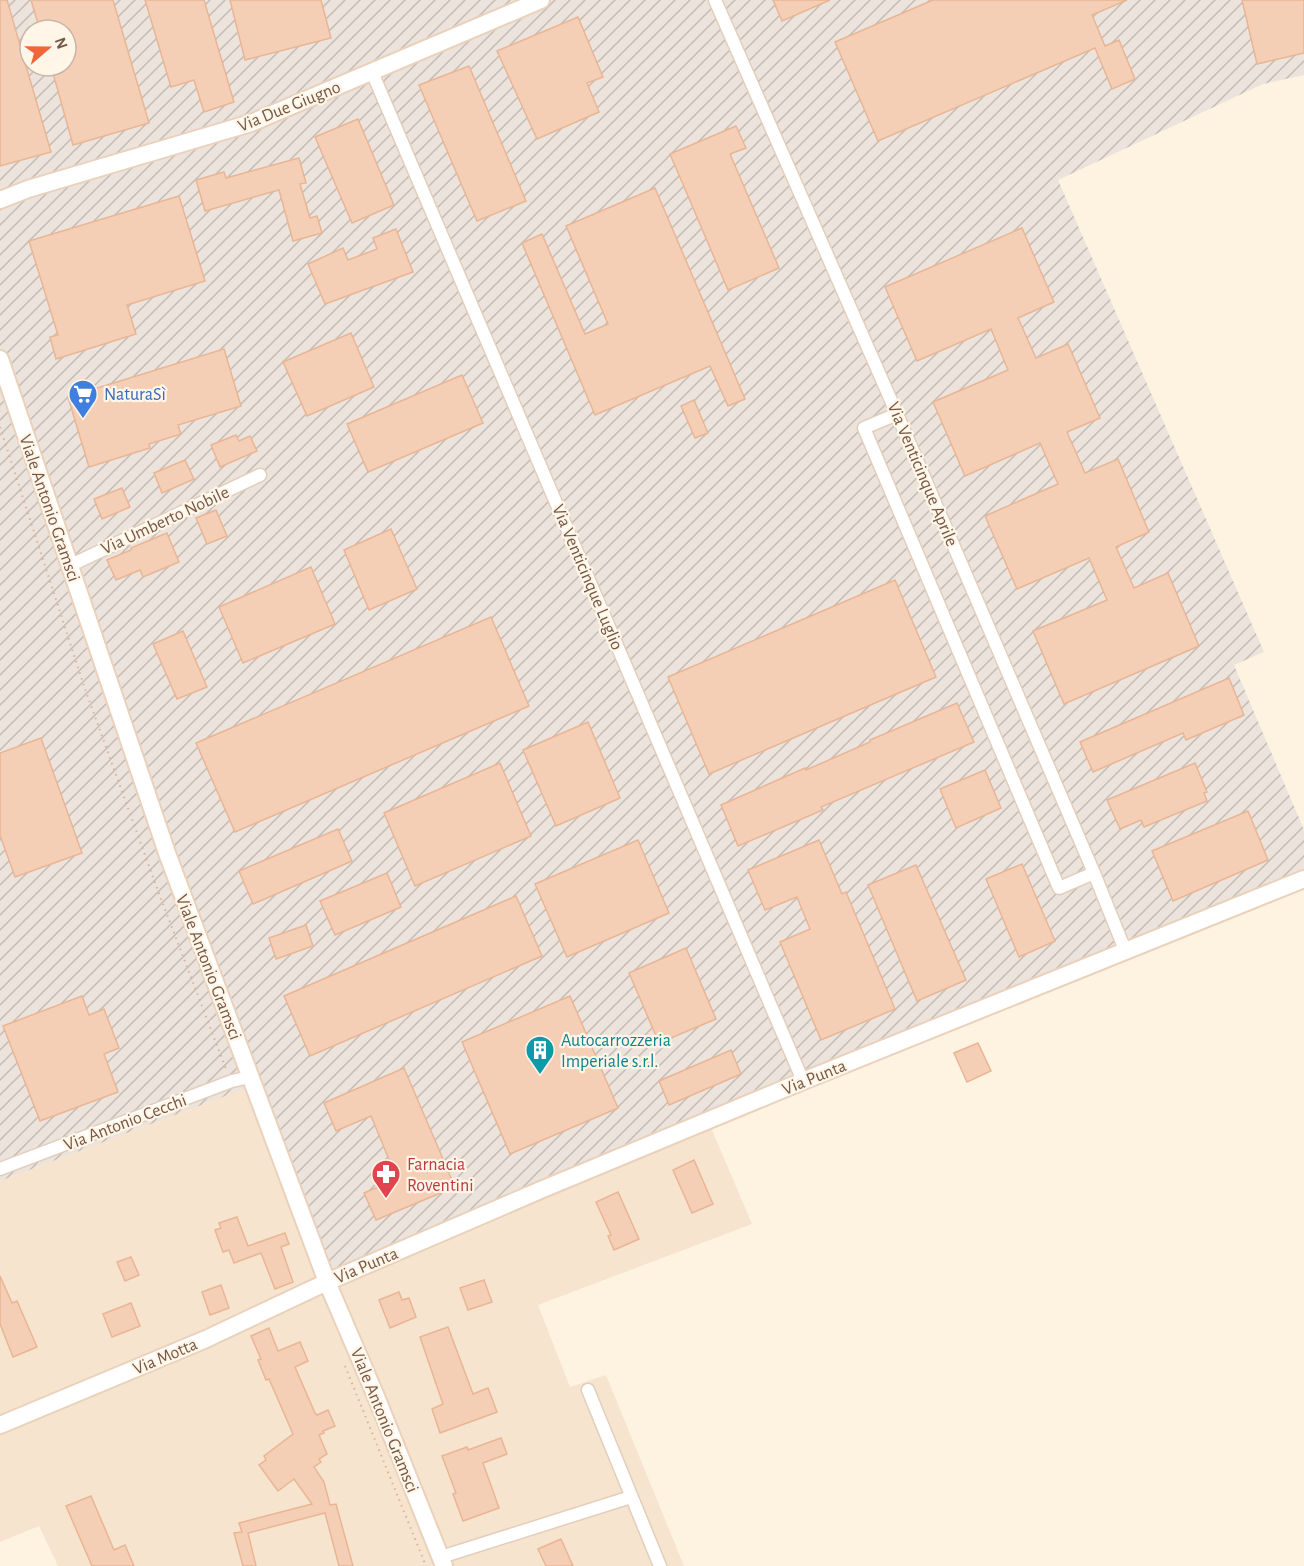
<svg xmlns="http://www.w3.org/2000/svg" width="1304" height="1566" font-family="'Alegreya Sans',sans-serif">
	<style>
		.residential { fill: #f6e4ce }
		.industrial { fill: url(#industrial-furrows); fill-rule: evenodd }
		.building { fill: #f5cfb5; stroke: #e9b594; stroke-width: 1.5 }
		.lines { fill: none; stroke-linecap: round; stroke-linejoin: round }
		.street-casing { stroke: #e3cebb; stroke-width: 15 }
		.secondary-casing { stroke: #ead1bb; stroke-width: 20 }
		.path { stroke: #dab299; stroke-width: 2; stroke-dasharray: 1.5 4.5; stroke-linecap: butt }
		.street { stroke: #fff; stroke-width: 12 }
		.secondary { stroke: #fff; stroke-width: 16 }
		.labels { text-anchor: middle; stroke-width: 4.5; stroke-linejoin: round; paint-order: stroke }
		.street-label { font-size: 18px; fill: #765745; stroke: #fff6e8 }
		.shop-label { font-size: 18px; fill: #366cbe; stroke: #fff6e8; text-anchor: start }
		.culture-label { font-size: 18px; fill: #0d838f; stroke: #fff6e8; text-anchor: start }
		.health-label { font-size: 18px; fill: #be3a42; stroke: #fff6e8; text-anchor: start }
	</style>
	<defs>
		<pattern id="industrial-furrows" width="10" height="10" patternUnits="userSpaceOnUse" patternTransform="scale(1.5)"><rect width="10" height="10" fill="#ece4dc"/><path d="M-1 1l2-2M0 10L10 0M9 11l2-2" fill="none" stroke="#c4bcb4"/></pattern>
	</defs>
	<rect width="100%" height="100%" fill="#fef2e0"/>
	<polygon class="residential" points="254,1084 709,1123 752,1224 538,1305 570,1387 606,1375 684,1566 58,1566 39,1526 0,1542 0,1181"/>
	<path class="industrial" d="M0 0H1304V75L1263 84 1058 180 1264 652 1234 665 1304 830V875L332 1275 254 1085 0 1181ZM30 30H66V66H30Z"/>
	<g class="building">
		<polygon points="0,0 7,0 51,152 0,166"/>
		<polygon points="31,0 113,0 149,123 73,145 51,66 66,66 66,30 40,30"/>
		<polygon points="145,0 204,0 234,102 204,112 194,80 171,87"/>
		<polygon points="230,0 321,0 331,38 245,60"/>
		<polygon points="773,0 830,0 782,21"/>
		<polygon points="933,0 1127,0 1092,15 1105,46 1119,40 1135,79 1112,89 1095,48 878,141 835,42"/>
		<polygon points="1242,0 1304,0 1304,53 1257,64"/>
		<polygon points="578,17 603,77 587,83 599,112 537,139 497,51"/>
		<polygon points="469,66 526,201 477,221 419,85"/>
		<polygon points="358,119 394,205 352,223 315,137"/>
		<polygon points="736,126 746,148 730,154 779,268 728,290 670,154"/>
		<polygon points="299,158 306,183 300,184 310,218 317,216 322,233 293,241 279,190 205,211 196,180 224,172 226,178"/>
		<polygon points="655,188 745,399 728,406 710,366 595,415 522,243 542,234 585,334 608,324 566,226"/>
		<polygon points="179,196 205,281 127,305 136,334 56,359 50,337 58,335 29,241"/>
		<polygon points="1022,228 1054,302 1018,318 1036,358 1068,344 1100,418 1067,432 1085,473 1118,459 1149,532 1116,547 1134,588 1168,573 1199,646 1064,704 1033,631 1107,600 1089,558 1017,589 985,516 1058,484 1040,443 965,476 933,402 1008,370 991,329 917,361 885,287"/>
		<polygon points="396,229 413,272 325,304 308,264 343,248 348,260 377,249 373,238"/>
		<polygon points="351,333 374,387 307,416 283,362"/>
		<polygon points="224,349 241,406 178,425 181,434 149,444 150,448 89,467 68,397"/>
		<polygon points="462,375 483,423 368,472 347,424"/>
		<polygon points="694,400 708,433 695,438 681,406"/>
		<polygon points="236,435 239,441 250,436 257,451 220,467 211,445"/>
		<polygon points="185,460 194,479 162,493 154,473"/>
		<polygon points="122,488 130,507 102,519 94,499"/>
		<polygon points="216,510 227,536 207,544 196,518"/>
		<polygon points="391,529 417,589 369,610 344,550"/>
		<polygon points="167,533 179,562 143,577 140,570 116,580 107,560 131,550 131,548"/>
		<polygon points="311,567 335,624 243,663 219,607"/>
		<polygon points="895,580 936,677 709,774 668,677"/>
		<polygon points="491,617 529,706 235,832 196,743"/>
		<polygon points="183,631 207,687 177,699 153,644"/>
		<polygon points="1229,678 1244,715 1186,740 1183,733 1093,772 1080,742"/>
		<polygon points="957,703 974,742 821,807 823,810 738,846 721,805 805,768 806,770 870,742 870,740"/>
		<polygon points="588,722 620,798 556,826 523,750"/>
		<polygon points="41,738 82,853 15,877 0,835 0,753"/>
		<polygon points="500,763 531,836 415,886 384,813"/>
		<polygon points="1195,763 1207,792 1204,793 1207,801 1144,827 1141,820 1120,829 1107,800"/>
		<polygon points="985,770 1001,808 956,828 940,789"/>
		<polygon points="1248,811 1268,860 1173,901 1152,851"/>
		<polygon points="338,829 352,861 253,904 239,871"/>
		<polygon points="638,840 669,913 567,957 535,884"/>
		<polygon points="819,840 842,894 846,892 895,1009 821,1040 780,942 810,929 797,897 765,910 748,870"/>
		<polygon points="1022,864 1055,941 1019,957 986,879"/>
		<polygon points="916,865 966,980 917,1001 868,885"/>
		<polygon points="387,873 401,907 335,935 320,901"/>
		<polygon points="516,896 542,956 310,1056 284,996"/>
		<polygon points="306,925 313,946 276,959 269,938"/>
		<polygon points="686,948 716,1019 659,1043 629,973"/>
		<polygon points="82,996 89,1015 104,1009 119,1048 104,1054 118,1092 40,1121 3,1026"/>
		<polygon points="570,996 618,1108 510,1154 462,1042"/>
		<polygon points="978,1043 991,1071 967,1082 954,1053"/>
		<polygon points="731,1050 741,1074 669,1105 659,1081"/>
		<polygon points="404,1068 455,1187 376,1220 364,1193 397,1179 371,1116 336,1131 324,1103"/>
		<polygon points="694,1160 713,1204 692,1213 673,1170"/>
		<polygon points="618,1192 639,1239 614,1250 608,1236 611,1235 596,1202"/>
		<polygon points="237,1217 248,1246 285,1233 289,1244 281,1247 293,1282 275,1289 261,1253 234,1263 229,1250 223,1252 215,1230 221,1228 219,1223"/>
		<polygon points="131,1257 139,1275 125,1281 117,1262"/>
		<polygon points="0,1276 12,1303 17,1301 37,1347 13,1357 0,1324"/>
		<polygon points="484,1280 492,1302 468,1310 460,1288"/>
		<polygon points="221,1285 229,1308 210,1315 202,1292"/>
		<polygon points="399,1292 402,1300 409,1298 416,1317 390,1328 379,1300"/>
		<polygon points="131,1303 140,1326 112,1337 103,1314"/>
		<polygon points="448,1327 473,1394 488,1388 497,1412 440,1433 432,1409 443,1404 420,1337"/>
		<polygon points="269,1328 278,1351 300,1342 308,1361 295,1367 315,1413 317,1415 328,1410 335,1426 323,1431 324,1433 319,1435 327,1454 319,1459 321,1462 314,1467 324,1482 330,1505 336,1504 353,1566 339,1566 325,1513 248,1533 256,1566 243,1566 234,1533 242,1532 239,1523 312,1504 294,1479 278,1491 259,1465 266,1460 264,1456 293,1434 269,1379 266,1380 258,1360 261,1359 251,1336"/>
		<polygon points="501,1438 507,1454 483,1463 499,1508 463,1521 453,1494 456,1493 442,1456 467,1447 468,1450"/>
		<polygon points="91,1496 114,1550 125,1545 134,1566 92,1566 66,1506"/>
		<polygon points="561,1539 573,1566 546,1566 538,1549"/>
	</g>
	<g class="lines">
		<g class="street-casing">
			<g id="street">
				<polyline points="715,0 897,414 1094,873 1125,950"/>
				<polyline points="372,72 803,1081"/>
				<polyline points="897,414 864,428 1059,888 1094,873"/>
				<polyline points="69,566 260,475"/>
				<polyline points="0,1169 232,1081 250,1077"/>
				<polyline points="588,1390 660,1566"/>
				<polyline points="441,1557 631,1497"/>
			</g>
		</g>
		<g class="secondary-casing">
			<g id="secondary">
				<polyline points="0,200 28,189 251,123 541,0"/>
				<polyline points="0,359 167,853 327,1282 375,1394 444,1566"/>
				<polyline points="0,1425 206,1339 327,1282 543,1189 803,1081 1304,879"/>
			</g>
		</g>
		<g class="path">
			<polyline points="0,427 85,689 158,891 226,1069"/>
			<polyline points="345,1366 426,1566"/>
		</g>
		<use href="#street" class="street"/>
		<use href="#secondary" class="secondary"/>
	</g>
	<defs>
		<g id="supermarket-pin" transform="scale(1.5)"><path d="M0 17L-7.5 6A9.5 9.5 0 1 1 7.5 6Z" fill="#3f7fe0" stroke="#fff6e8"/><path d="M-6-5.5h2.5l.6 2H6L4.5 2H-2.5L-4.4-4H-6ZM-1.5 3.2a1.3 1.3 0 1 0 .1 0ZM3 3.2a1.3 1.3 0 1 0 .1 0Z" fill="#fff"/></g>
		<g id="building-pin" transform="scale(1.5)"><path d="M0 17L-7.5 6A9.5 9.5 0 1 1 7.5 6Z" fill="#0f9aa8" stroke="#fff6e8"/><path d="M-4-6H4V6H1V3H-1V6H-4ZM-2.5-4.3h1.7v1.8h-1.7ZM.8-4.3h1.7v1.8H.8ZM-2.5-1h1.7V.8h-1.7ZM.8-1h1.7V.8H.8Z" fill="#fff"/></g>
		<g id="pharmacy-pin" transform="scale(1.5)"><path d="M0 17L-7.5 6A9.5 9.5 0 1 1 7.5 6Z" fill="#e0444e" stroke="#fff6e8"/><path d="M-2-6h4v4h4v4h-4v4h-4v-4h-4v-4h4Z" fill="#fff"/></g>
	</defs>
	<g fill-rule="evenodd">
		<use href="#supermarket-pin" x="83" y="394"/>
		<use href="#building-pin" x="540" y="1050"/>
		<use href="#pharmacy-pin" x="386" y="1174"/>
	</g>
	<g class="labels">
		<g class="street-label">
			<text transform="translate(289 106) rotate(-22)" y="6">Via Due Giugno</text>
			<text transform="translate(923 474) rotate(67)" y="6">Via Venticinque Aprile</text>
			<text transform="translate(50 508) rotate(71)" y="6">Viale Antonio Gramsci</text>
			<text transform="translate(165 520) rotate(-25)" y="6">Via Umberto Nobile</text>
			<text transform="translate(588 577) rotate(67)" y="6">Via Venticinque Luglio</text>
			<text transform="translate(209 967) rotate(69)" y="6">Viale Antonio Gramsci</text>
			<text transform="translate(814 1077) rotate(-22)" y="6">Via Punta</text>
			<text transform="translate(125 1122) rotate(-21)" y="6">Via Antonio Cecchi</text>
			<text transform="translate(366 1265) rotate(-23)" y="6">Via Punta</text>
			<text transform="translate(165 1356) rotate(-23)" y="6">Via Motta</text>
			<text transform="translate(385 1420) rotate(68)" y="6">Viale Antonio Gramsci</text>
		</g>
		<g class="shop-label">
			<text x="104" y="400">NaturaSì</text>
		</g>
		<g class="culture-label">
			<text x="561" y="1046">Autocarrozzeria<tspan x="561" dy="21">Imperiale s.r.l.</tspan></text>
		</g>
		<g class="health-label">
			<text x="407" y="1170">Farnacia<tspan x="407" dy="21">Roventini</tspan></text>
		</g>
	</g>
	<g transform="translate(48 48) rotate(70)"><circle r="28" fill="#fff6e8" stroke="#c8b6a7" stroke-width="1.5"/>
	<path d="M0-4.5L10 22L0 15L-10 22Z" fill="#f2653b"/>
	<text y="-9" font-size="16" font-weight="bold" text-anchor="middle" fill="#765745">N</text>
	</g>
</svg>
